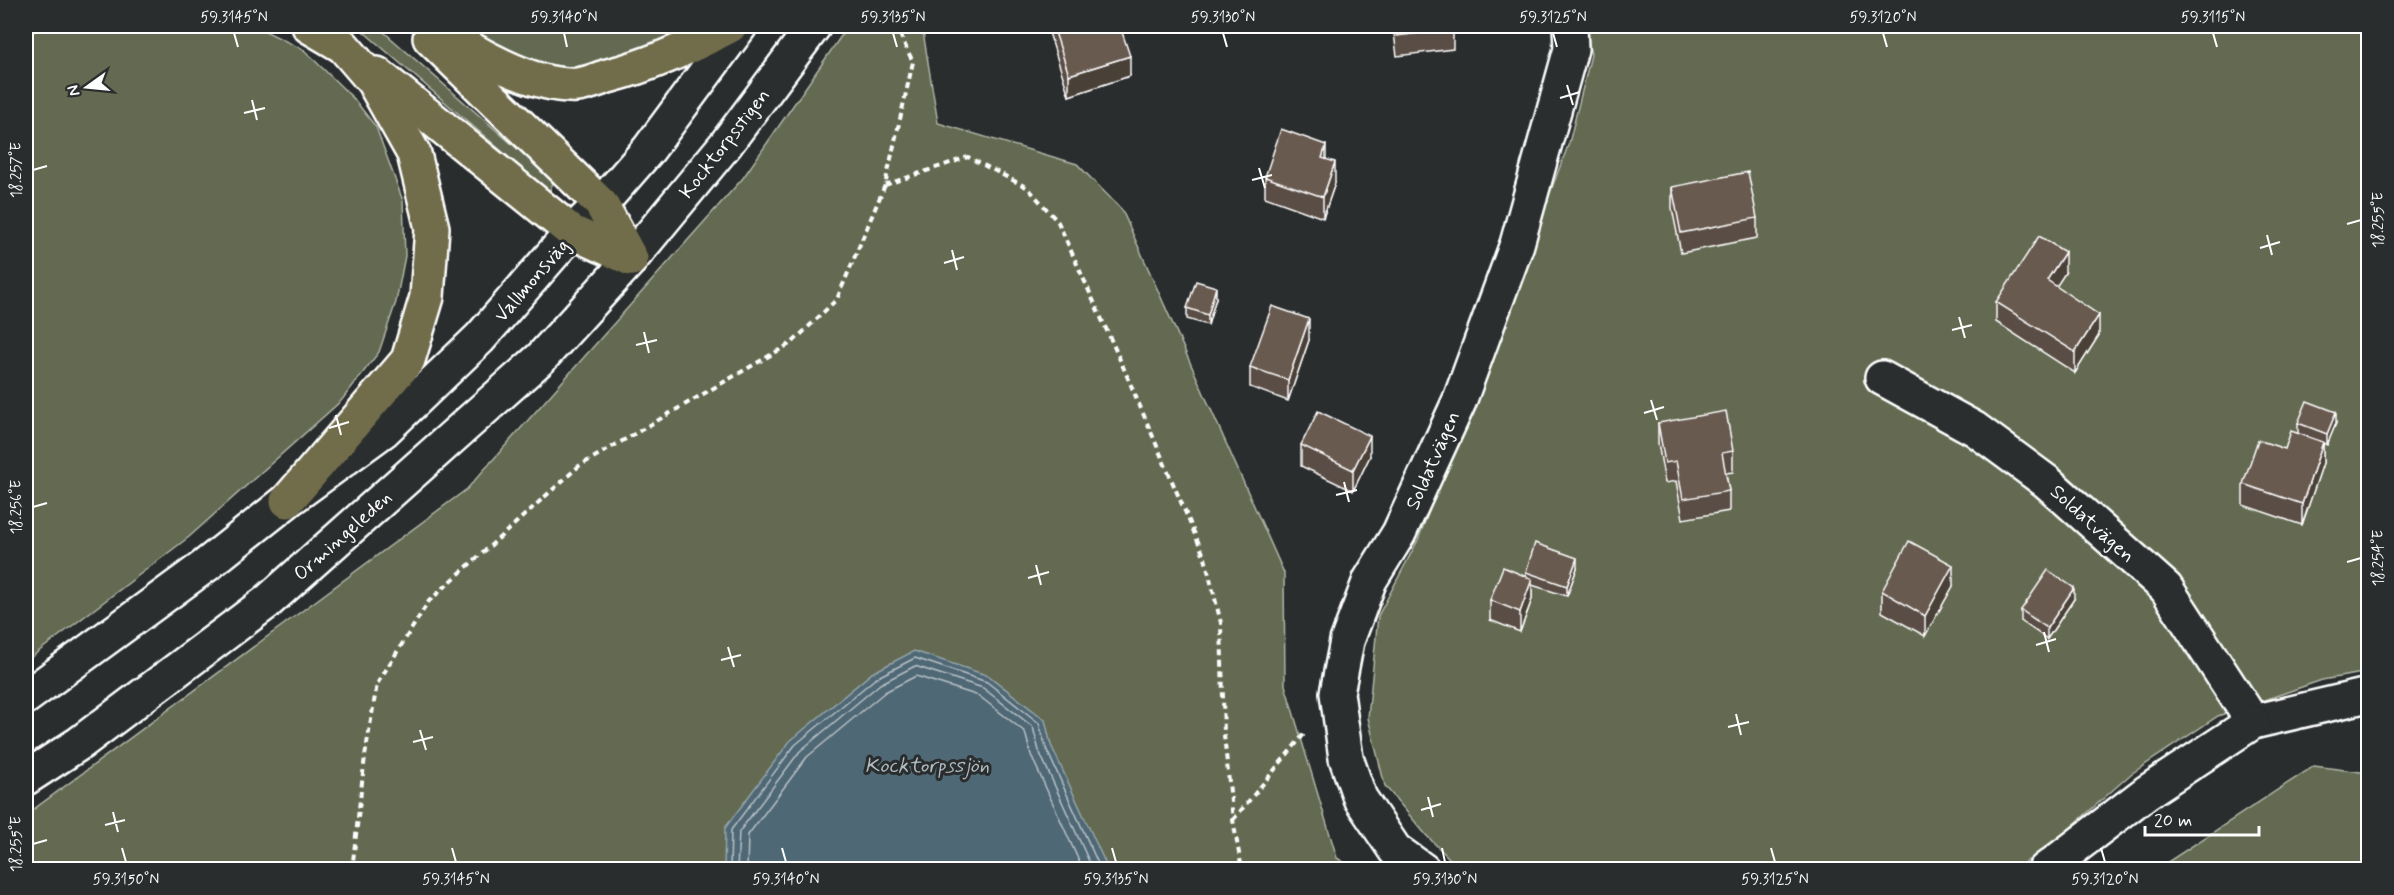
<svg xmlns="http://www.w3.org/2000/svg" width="2394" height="895" font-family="Mynerve,sans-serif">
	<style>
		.green { fill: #636b51; stroke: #b1b5a8; stroke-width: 1.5 }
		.water { fill: #4f6774; stroke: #95a4ac; stroke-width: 1.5 }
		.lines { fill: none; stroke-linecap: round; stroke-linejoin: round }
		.shore { stroke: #b9c2c7; stroke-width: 1.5 }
		.minor-casing { stroke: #fff; stroke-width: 38 }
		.secondary-casing { stroke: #fff; stroke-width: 38 }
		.motorway-casing { stroke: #fff; stroke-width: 38 }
		.path { stroke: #fff; stroke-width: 4; stroke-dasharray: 6 4.5; stroke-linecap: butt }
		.minor { stroke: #2a2d2e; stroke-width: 33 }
		.secondary { stroke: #2a2d2e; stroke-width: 33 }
		.motorway { stroke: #716d4b; stroke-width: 33 }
		.wall { fill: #5a4d45; stroke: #fff; stroke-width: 1.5 }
		.shaded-wall { fill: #4a3f38; stroke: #fff; stroke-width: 1.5 }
		.building { fill: #695a50; stroke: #fff; stroke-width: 1.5 }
		.ticks { fill: none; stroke: #fff; stroke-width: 2 }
		.labels { text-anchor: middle; stroke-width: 6; stroke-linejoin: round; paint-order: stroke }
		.street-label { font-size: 20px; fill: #fff; stroke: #2a2d2e }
		.water-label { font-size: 21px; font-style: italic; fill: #b0bbc0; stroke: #2a2d2e }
		.neatline { fill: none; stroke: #fff; stroke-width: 2 }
		.ticks-label { font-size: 15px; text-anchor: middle; fill: #fff }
	</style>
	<rect width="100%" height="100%" fill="#2a2d2e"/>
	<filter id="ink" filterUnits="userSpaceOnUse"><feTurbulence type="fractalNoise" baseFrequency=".0167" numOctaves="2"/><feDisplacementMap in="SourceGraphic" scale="12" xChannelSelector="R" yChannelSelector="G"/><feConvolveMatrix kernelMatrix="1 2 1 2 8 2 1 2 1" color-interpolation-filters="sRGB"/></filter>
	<g filter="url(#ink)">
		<g class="green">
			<polygon points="46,26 255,26 304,50 354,99 376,127 403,201 405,256 396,302 379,352 341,401 189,537 26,661 26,35"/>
			<polygon points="357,26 377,26 554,181 549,192"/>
			<path d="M462 26H689C644 52 578 78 526 62 504 55 482 37 462 26Z"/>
			<polygon points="848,26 922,26 938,123 1077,164 1122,210 1284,573 1285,685 1337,858 1355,869 26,870 26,815 467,489 743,178"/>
			<polygon points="1586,26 2368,26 2368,672 2322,680 2218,716 2131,774 2052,844 2014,870 1460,869 1426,835 1385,786 1368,718 1378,616 1418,540 1569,143 1591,55"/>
			<polygon points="2314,766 2368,773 2368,869 2157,869"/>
		</g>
		<polygon class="water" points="914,651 989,676 1045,720 1051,745 1108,869 724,869 725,828 790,741 872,673"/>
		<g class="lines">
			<g class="shore">
				<polyline points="730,870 731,830 795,745 876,678 915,658 987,682 1039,723 1046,748 1101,870"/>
				<polyline points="737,870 739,832 800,751 880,684 915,666 983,688 1033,727 1039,751 1093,870"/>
				<polyline points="747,870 748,835 807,757 885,692 916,676 979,696 1025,732 1031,755 1083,870"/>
			</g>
			<g class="minor-casing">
				<g id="minor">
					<polyline points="1882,378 1975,429 2047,482 2166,588 2253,722 2368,695"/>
					<polyline points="1423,870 1395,850 1360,798 1346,758 1337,693 1347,641 1370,580 1399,533 1459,402 1517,244 1571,49 1570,26"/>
					<polyline points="2045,870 2147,792 2253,722"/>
				</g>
			</g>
			<g class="secondary-casing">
				<g id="secondary">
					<polyline points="26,697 205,566 287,501 383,431 480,338 572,232 601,204 649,149 740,26"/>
					<polyline points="26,778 80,743 267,602 541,358 631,259 726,144 814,26"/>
				</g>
			</g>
			<g class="motorway-casing">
				<g id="motorway">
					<path d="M436 26C470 51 533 88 577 85 587 84 598 79 608 76 651 65 691 47 730 26"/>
					<polyline points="430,38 601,204 631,259"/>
					<polyline points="377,74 572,232 631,259"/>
					<polyline points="287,501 408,360 427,297 432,228 414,154 373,81 343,46 309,26"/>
				</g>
			</g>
			<g class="path">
				<polyline points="885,185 968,157 1028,188 1058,222 1121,362 1205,558 1221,623 1224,735 1233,820 1242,870"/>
				<polyline points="1233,820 1305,733"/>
				<polyline points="352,870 365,756 377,684 429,601 579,466 793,342 837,299 885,185 913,62 896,26"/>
			</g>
			<use href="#minor" class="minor"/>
			<use href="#secondary" class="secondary"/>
			<use href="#motorway" class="motorway"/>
		</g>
		<g class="wall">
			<polygon points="1047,26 1120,26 1130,76 1069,96"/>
			<polygon points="1393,26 1453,26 1453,49 1397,56"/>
			<polygon points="1326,159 1335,183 1323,218 1265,197 1265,177"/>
			<polygon points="1672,187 1757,218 1757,238 1681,253 1672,208"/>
			<polygon points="2065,273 2056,286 2099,335 2075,373 1996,322 1996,302"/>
			<polygon points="1216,298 1208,325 1187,319 1187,308"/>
			<polygon points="1309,340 1288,401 1250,387 1250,367"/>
			<polygon points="1658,423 1733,451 1733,472 1726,473 1729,491 1729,511 1683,519 1676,481 1665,483 1658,443"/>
			<polygon points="2298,423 2336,423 2327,445 2323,443 2323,463 2302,525 2243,505 2243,484 2285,449 2298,434"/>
			<polygon points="1301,445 1370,456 1353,491 1301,466"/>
			<polygon points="1577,568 1567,596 1532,585 1532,599 1520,632 1490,620 1490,600 1526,576 1526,572"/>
			<polygon points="1953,586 1925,636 1882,612 1882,591"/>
			<polygon points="2074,599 2047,639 2021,621 2021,610"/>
		</g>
		<g class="shaded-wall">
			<polygon points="1130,56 1130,76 1069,96 1069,75"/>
			<polygon points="1326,145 1326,166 1322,158"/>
			<polygon points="1335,162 1335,183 1323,218 1323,197"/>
			<polygon points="2065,252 2065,273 2047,301 2047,280"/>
			<polygon points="1216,287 1216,298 1208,325 1208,315"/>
			<polygon points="2099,315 2099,335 2075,373 2075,352"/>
			<polygon points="1309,319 1309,340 1288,401 1288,380"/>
			<polygon points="2336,412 2336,423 2327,445 2327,434"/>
			<polygon points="1370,436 1370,456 1353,491 1353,470"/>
			<polygon points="2323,442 2323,463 2302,525 2302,504"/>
			<polygon points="1577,558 1577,568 1567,596 1567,586"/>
			<polygon points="1953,565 1953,586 1925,636 1925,616"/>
			<polygon points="1532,579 1532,599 1520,632 1520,612"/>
			<polygon points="2074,588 2074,599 2047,639 2047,628"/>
		</g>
		<g class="building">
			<polygon points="1053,26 1120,26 1130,56 1069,75"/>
			<polygon points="1396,26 1453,26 1453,29 1397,36"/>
			<polygon points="1281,129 1326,145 1322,158 1335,162 1323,197 1265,177"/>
			<polygon points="1748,172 1757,218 1681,233 1672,187"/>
			<polygon points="2039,236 2065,252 2047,280 2099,315 2075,352 1996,302"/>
			<polygon points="1196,281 1216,287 1208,315 1187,308"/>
			<polygon points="1272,306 1309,319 1288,380 1250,367"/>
			<polygon points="2307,401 2336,412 2327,434 2298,423"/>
			<polygon points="1318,411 1370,436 1353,470 1301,445"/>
			<polygon points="1726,411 1733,451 1722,453 1729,491 1683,499 1676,461 1665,463 1658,423"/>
			<polygon points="2291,431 2323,442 2302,504 2243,484 2258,440 2285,449"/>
			<polygon points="1909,541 1953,565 1925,616 1882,591"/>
			<polygon points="1535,543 1577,558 1567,586 1526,572"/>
			<polygon points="1503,567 1532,579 1520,612 1490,600"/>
			<polygon points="2048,570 2074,588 2047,628 2021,610"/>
		</g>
	</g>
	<path class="ticks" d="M234 33 238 47M564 33 567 47M893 33 897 47M1223 33 1227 47M1553 33 1557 47M1883 33 1887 47M2213 33 2217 47M1567 85 1573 105M1560 98 1580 92M252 100 257 120M244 113 265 108M1259 168 1265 188M33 170 47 166M1252 180 1272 175M2347 224 2361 220M2267 235 2272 255M2260 248 2280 242M952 250 957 270M944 263 964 257M1959 317 1965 338M1952 330 1972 325M644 332 649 353M636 345 657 340M1651 400 1657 420M1644 413 1664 407M336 415 341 435M329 428 349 422M1344 482 1349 502M1336 495 1357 490M33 507 47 503M2347 562 2361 558M1036 565 1041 585M1028 578 1049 572M2044 632 2049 652M2036 645 2056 639M728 647 734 667M721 660 741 655M1736 714 1741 735M1728 727 1749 722M420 730 426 750M413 742 433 737M1428 797 1433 817M1421 810 1441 804M113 812 118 832M105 825 125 820M33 844 47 840M122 848 126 862M452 848 456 862M782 848 786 862M1112 848 1116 862M1442 848 1445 862M1771 848 1775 862M2101 848 2105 862"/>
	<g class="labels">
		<g class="street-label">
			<text transform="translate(724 143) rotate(-52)" y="7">Kocktorpsstigen</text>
			<text transform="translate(531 280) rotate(-49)" y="7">Vallmonsväg</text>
			<text transform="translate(1432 460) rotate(-66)" y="7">Soldatvägen</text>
			<text transform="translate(2093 523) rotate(42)" y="7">Soldatvägen</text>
			<text transform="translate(342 535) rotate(-42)" y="7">Ormingeleden</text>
		</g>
		<g class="water-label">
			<text x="927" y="772">Kocktorpssjön</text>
		</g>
	</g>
	<rect width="2394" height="895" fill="none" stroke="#2a2d2e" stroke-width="66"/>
	<g transform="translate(87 87) rotate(255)" stroke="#2a2d2e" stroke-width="4.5" paint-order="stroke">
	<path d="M0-4.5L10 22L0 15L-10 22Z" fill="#ffffff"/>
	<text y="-9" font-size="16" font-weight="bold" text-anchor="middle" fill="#ffffff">N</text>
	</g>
	<path d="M2145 826v9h114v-9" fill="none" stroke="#ffffff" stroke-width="3"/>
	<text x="2154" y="826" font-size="18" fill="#ffffff" stroke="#2a2d2e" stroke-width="4.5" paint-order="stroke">20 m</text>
	<rect x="33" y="33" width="2328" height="829" class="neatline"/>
	<g class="ticks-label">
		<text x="234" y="22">59.3145°N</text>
		<text x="564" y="22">59.3140°N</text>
		<text x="893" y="22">59.3135°N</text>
		<text x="1223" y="22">59.3130°N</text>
		<text x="1553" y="22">59.3125°N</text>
		<text x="1883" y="22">59.3120°N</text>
		<text x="2213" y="22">59.3115°N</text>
		<text transform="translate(16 170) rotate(-90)" y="5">18.257°E</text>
		<text transform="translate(2378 220) rotate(-90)" y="5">18.255°E</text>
		<text transform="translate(16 507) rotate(-90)" y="5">18.256°E</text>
		<text transform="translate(2378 558) rotate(-90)" y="5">18.254°E</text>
		<text transform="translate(16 844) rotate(-90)" y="5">18.255°E</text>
		<text x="126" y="884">59.3150°N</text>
		<text x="456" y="884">59.3145°N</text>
		<text x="786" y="884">59.3140°N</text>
		<text x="1116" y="884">59.3135°N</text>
		<text x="1445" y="884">59.3130°N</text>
		<text x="1775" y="884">59.3125°N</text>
		<text x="2105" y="884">59.3120°N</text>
	</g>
</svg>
